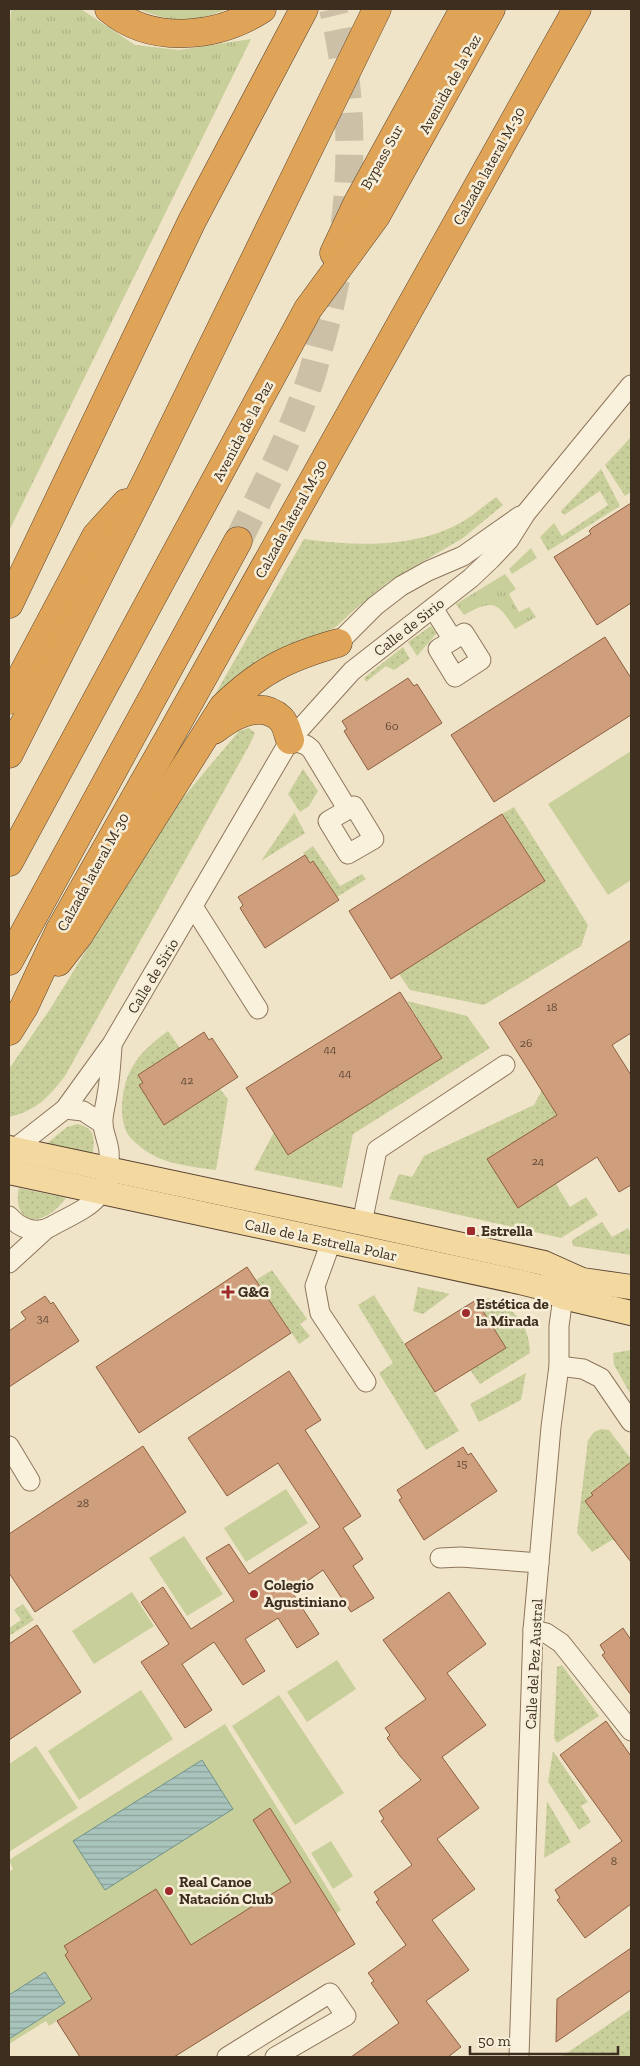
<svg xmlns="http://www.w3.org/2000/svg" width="640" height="2066" font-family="'Zilla Slab',serif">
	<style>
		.grass { fill: url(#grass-dots) }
		.park { fill: url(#park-tufts) }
		.pitch { fill: #c9cf9b }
		.water { fill: url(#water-rules); stroke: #6f938a }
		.building { fill: #cf9f7d; stroke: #8d5f41 }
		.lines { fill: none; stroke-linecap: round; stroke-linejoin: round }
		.highway-tunnel { stroke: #ccc0a6; stroke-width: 28; stroke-dasharray: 28 14; stroke-linecap: butt }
		.minor-casing { stroke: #8d765c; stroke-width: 21 }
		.major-casing { stroke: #5b4430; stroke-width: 26 }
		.highway-casing { stroke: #5b4430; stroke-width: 29 }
		.minor { stroke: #faf1dc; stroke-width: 19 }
		.major { stroke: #f3d9a0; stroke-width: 24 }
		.highway { stroke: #e0a458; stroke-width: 28 }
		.poi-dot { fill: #9e2a2b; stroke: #f7eed8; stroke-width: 2 }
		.labels { text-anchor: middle; stroke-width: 5; stroke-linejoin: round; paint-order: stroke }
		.number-label { font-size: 12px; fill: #624a37 }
		.street-label { font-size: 15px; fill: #3d2e20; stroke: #f7eed8 }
		.poi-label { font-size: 15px; font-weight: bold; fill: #3d2e20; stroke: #f7eed8; text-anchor: start }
	</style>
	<defs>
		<pattern id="grass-dots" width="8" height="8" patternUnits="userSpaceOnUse" patternTransform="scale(1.25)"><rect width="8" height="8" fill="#c9cf9b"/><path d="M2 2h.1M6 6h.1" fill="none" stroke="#aeb285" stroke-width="1.8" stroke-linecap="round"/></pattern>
		<pattern id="park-tufts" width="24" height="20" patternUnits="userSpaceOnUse" patternTransform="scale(1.25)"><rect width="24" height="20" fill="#c9cf9b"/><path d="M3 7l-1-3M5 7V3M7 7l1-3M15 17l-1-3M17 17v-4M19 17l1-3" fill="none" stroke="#aeb285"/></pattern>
		<pattern id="water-rules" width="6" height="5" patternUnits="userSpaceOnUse" patternTransform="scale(1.25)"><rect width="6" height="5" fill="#a9c4bc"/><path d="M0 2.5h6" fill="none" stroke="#8ba098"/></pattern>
	</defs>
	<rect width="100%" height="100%" fill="#f0e4c8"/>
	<g class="grass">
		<polygon points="631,437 631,492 625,496 605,465"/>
		<polygon points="601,469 620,506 548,551 540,537 554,523 562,536 608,505 600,491 564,515 561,511"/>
		<path d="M496 497 503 505 463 538 388 582 354 610 337 626 213 698 304 539C356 546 413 549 462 522 474 515 485 505 496 497Z"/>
		<polygon points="431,626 437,633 417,656 408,642"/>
		<polygon points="403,647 410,659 394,670 386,666 366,682 364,678"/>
		<path d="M249 728 255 733 250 744 65 1076C49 1097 36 1111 9 1117V1069L52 1006 171 812 239 731Z"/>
		<polygon points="303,769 318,791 309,806 300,812 288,794"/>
		<polygon points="514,807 588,925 581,946 484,1005 410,990 399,974 545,881 502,814"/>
		<polygon points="294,812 305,833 261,861 294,813"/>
		<polygon points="313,846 340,886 362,874 366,879 337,897 326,879 303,853"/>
		<polygon points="407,1001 467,1016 490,1048 353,1134 342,1188 254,1170 274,1132 289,1155 442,1058"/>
		<path d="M168 1031 180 1048 138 1075 143 1083 139 1085 164 1125 220 1089 228 1099 216 1170C192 1167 163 1164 143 1149 138 1145 132 1140 129 1136 117 1119 122 1082 133 1066 141 1051 155 1041 168 1031Z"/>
		<polygon points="542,1090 557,1115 555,1167 563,1179 556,1184 570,1207 586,1197 598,1215 561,1238 389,1199 399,1174 412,1177 424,1156 534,1105"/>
		<path d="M77 1124C96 1128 95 1139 92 1156L45 1145 67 1127Z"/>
		<path d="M19 1188 66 1198C60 1206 51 1215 41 1218 20 1224 15 1204 19 1188Z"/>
		<polygon points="602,1222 612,1237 628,1228 631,1234 631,1255 573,1246 572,1240"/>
		<polygon points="272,1270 307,1319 300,1324 310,1336 299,1344 256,1280"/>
		<polygon points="418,1287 450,1294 423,1314 413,1311"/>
		<polygon points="374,1295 459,1431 426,1450 379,1373 393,1363 358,1305"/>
		<path d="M494 1298C517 1313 529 1325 530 1353L480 1384 470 1370 506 1348 476 1300Z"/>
		<polygon points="631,1350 631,1395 614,1365 613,1353"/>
		<polygon points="526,1373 521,1400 479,1422 470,1404"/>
		<polygon points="601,1429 609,1430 631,1459 631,1469 628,1464 591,1492 616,1541 612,1540 592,1552 577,1533 588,1440 594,1432"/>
		<polygon points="23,1604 34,1620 9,1636 9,1628 21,1620 14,1610"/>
		<polygon points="562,1665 599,1716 557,1743 554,1738 557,1667"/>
		<polygon points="553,1751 588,1802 581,1806 591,1822 579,1830 548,1782"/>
		<polygon points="547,1801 571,1842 544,1858"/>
		<polygon points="631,2009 631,2057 561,2057"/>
	</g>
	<g class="park">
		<polygon points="11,9 81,9 135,45 179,50 251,39 9,531 9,39"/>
		<path d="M138 9H227C191 24 173 23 138 9Z"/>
		<polygon points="531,548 537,558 512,574 509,569"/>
		<path d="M505 574 516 589 509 594 519 612 529 607 536 617 515 629C497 601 493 599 464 615L456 604Z"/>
	</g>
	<g class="pitch">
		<polygon points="631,751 631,880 608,895 548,804"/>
		<polygon points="286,1489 308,1523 246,1562 224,1528"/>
		<polygon points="184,1536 223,1594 187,1616 149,1558"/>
		<polygon points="132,1592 154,1626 94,1664 72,1631"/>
		<polygon points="337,1660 356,1689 307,1722 287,1692"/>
		<polygon points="141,1690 173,1739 79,1800 48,1751"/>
		<polygon points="279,1695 344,1793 295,1825 232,1726"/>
		<polygon points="225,1724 341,1910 336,1914 355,1944 174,2057 80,2057 57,2021 49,2026 46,2021 9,2044 9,1872 13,1869 9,1860"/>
		<polygon points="36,1746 78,1808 9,1852 9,1764"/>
		<polygon points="331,1841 353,1876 333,1889 311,1853"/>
	</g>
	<g class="water">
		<polygon points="202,1760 233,1809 105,1890 73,1841"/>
		<polygon points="45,1972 65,2003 9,2039 9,1995"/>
	</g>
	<g class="building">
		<polygon points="631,503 631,603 597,625 554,557 591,534 589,531 592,528"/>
		<polygon points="605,637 631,678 631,715 494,802 451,735"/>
		<polygon points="408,678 414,686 417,684 442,723 368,770 344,731 347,729 342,721"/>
		<polygon points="502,814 545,881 391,979 349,911"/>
		<polygon points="305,855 310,863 313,861 339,900 265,948 240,908 243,905 238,897"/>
		<polygon points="631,940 631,1033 612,1045 631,1075 631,1185 619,1192 597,1157 518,1208 487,1159 557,1115 499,1023"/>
		<polygon points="400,992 442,1058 288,1155 246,1088"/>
		<polygon points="204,1032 209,1040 212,1038 238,1077 164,1125 139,1085 143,1083 138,1075"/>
		<polygon points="247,1267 291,1333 139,1433 96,1367"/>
		<polygon points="45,1296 51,1304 53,1302 79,1341 9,1387 9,1331 26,1319 21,1312"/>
		<polygon points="476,1300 506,1348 435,1392 405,1344"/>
		<polygon points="289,1371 321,1420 305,1430 361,1516 343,1528 363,1559 353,1566 374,1598 351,1612 323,1570 292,1592 319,1634 297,1648 278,1618 245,1639 265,1671 243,1685 214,1642 182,1664 212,1710 185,1728 141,1662 169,1644 141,1602 163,1587 191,1629 234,1601 206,1558 229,1544 249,1574 320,1527 278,1463 227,1496 188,1438"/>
		<polygon points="143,1446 186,1512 35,1612 9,1573 9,1534"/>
		<polygon points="463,1447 468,1455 471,1453 497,1491 424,1540 399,1500 402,1498 397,1490"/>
		<polygon points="631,1462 631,1562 585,1501 593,1495 591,1493"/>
		<polygon points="449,1592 486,1644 447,1673 486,1725 442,1757 479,1808 437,1839 475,1889 432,1920 469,1970 426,2001 461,2047 448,2057 351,2057 399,2023 371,1983 374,1981 368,1973 406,1945 376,1902 379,1900 374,1892 412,1865 381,1821 384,1819 379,1811 421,1780 400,1756 387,1738 390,1735 385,1728 426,1699 383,1640"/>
		<polygon points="37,1625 81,1692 9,1740 9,1644"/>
		<polygon points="623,1628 631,1640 631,1695 602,1655 605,1653 600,1645"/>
		<polygon points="606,1721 631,1756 631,1904 585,1938 557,1900 560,1898 555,1890 622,1841 560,1755"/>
		<polygon points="270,1808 355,1944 174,2057 80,2057 57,2021 92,1999 65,1955 68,1952 64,1946 156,1889 191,1945 291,1882 253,1820"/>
		<polygon points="631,1948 631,1990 556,2042 557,1999"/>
	</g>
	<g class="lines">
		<path class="highway-tunnel" d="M238 541C263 490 289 440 308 386 314 371 317 354 322 338 352 229 360 120 333 9"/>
		<g class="minor-casing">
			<g id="minor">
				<polyline points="433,608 453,640 464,633 481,660 455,677 438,649 453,640"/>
				<polyline points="338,643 375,606 401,586 428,571 463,556 520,516"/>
				<polyline points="290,740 306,745 311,749 348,810"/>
				<polygon points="354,806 374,839 348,854 328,821"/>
				<polyline points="194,908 258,1009"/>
				<polyline points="65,1109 83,1111 103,1124"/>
				<polyline points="10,1157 14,1149 65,1109 112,1044 290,740 352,671 471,578 491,559 509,540 526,513 631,385"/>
				<path d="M9 1216C20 1229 37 1235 52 1226 89 1206 112 1200 109 1151 108 1142 104 1134 103 1125 102 1116 106 1104 107 1095 110 1079 111 1062 112 1046"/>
				<polyline points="362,1223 377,1150 505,1065"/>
				<polyline points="331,1242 315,1286 320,1313 366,1382"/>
				<polyline points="9,1263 45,1230"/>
				<polyline points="559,1366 583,1369 601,1378 631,1422"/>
				<polyline points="9,1446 30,1481"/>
				<polyline points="440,1558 461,1557 539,1563"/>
				<polyline points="533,1630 546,1633 561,1643 631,1731"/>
				<polyline points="227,2057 330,1993 346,2016 275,2057"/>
				<polyline points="519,2057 533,1630 551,1427 559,1366 559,1326 563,1297 574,1287"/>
			</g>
		</g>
		<g class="major-casing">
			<g id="major">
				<polyline points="9,1148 362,1223 544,1263 582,1280 631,1287"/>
				<polyline points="9,1172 520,1282 540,1287 563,1297 631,1313"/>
			</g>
		</g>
		<g class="highway-casing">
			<g id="highway">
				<path d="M109 9C152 45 217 38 262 9"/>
				<polyline points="334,253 358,202 464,9"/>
				<polyline points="9,604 192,221 304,9"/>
				<polyline points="9,700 96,536 126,503"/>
				<path d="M214 730C232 716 260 699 281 719 286 724 288 734 290 740"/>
				<polyline points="9,754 148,478 377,9"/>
				<polyline points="9,862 308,309 376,216 491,9"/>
				<polyline points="9,961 238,541"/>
				<path d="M58 962 79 935 223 707C260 671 288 657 338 643"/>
				<polyline points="9,1031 24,1007 60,930 169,738 577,9"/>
			</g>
		</g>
		<use href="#minor" class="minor"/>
		<use href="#major" class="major"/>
		<use href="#highway" class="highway"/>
	</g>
	<g class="poi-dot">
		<rect x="466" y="1226" width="10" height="10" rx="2.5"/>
		<path d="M225.5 1284.5h5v5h5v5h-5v5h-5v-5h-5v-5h5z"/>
		<circle cx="466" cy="1313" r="5"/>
		<circle cx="254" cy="1594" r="5"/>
		<circle cx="169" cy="1891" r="5"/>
	</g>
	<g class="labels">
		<g class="number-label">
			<text x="392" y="730">60</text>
			<text x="552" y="1011">18</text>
			<text x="526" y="1047">26</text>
			<text x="330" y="1053">44</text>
			<text x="345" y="1077">44</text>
			<text x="187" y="1084">42</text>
			<text x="538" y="1165">24</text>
			<text x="43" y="1322">34</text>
			<text x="462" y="1467">15</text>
			<text x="83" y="1507">28</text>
			<text x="614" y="1865">8</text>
		</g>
		<g class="street-label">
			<text transform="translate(450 84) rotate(-61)" y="5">Avenida de la Paz</text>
			<text transform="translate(382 157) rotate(-61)" y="5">Bypass Sur</text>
			<text transform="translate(489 166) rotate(-61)" y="5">Calzada lateral M-30</text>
			<text transform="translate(243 431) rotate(-62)" y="5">Avenida de la Paz</text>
			<text transform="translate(291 519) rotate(-61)" y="5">Calzada lateral M-30</text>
			<text transform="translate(409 627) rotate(-38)" y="5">Calle de Sirio</text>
			<text transform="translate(93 872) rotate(-61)" y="5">Calzada lateral M-30</text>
			<text transform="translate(153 976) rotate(-59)" y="5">Calle de Sirio</text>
			<text transform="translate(321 1240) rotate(12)" y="5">Calle de la Estrella Polar</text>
			<text transform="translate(534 1664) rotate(-87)" y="5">Calle del Pez Austral</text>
		</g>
		<g class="poi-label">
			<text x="481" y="1236">Estrella</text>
			<text x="238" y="1297">G&amp;G</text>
			<text x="476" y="1309">Estética de<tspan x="476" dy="17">la Mirada</tspan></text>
			<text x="264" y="1590">Colegio<tspan x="264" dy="17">Agustiniano</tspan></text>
			<text x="179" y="1887">Real Canoe<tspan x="179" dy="17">Natación Club</tspan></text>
		</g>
	</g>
	<rect width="640" height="2066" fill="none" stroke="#3d2e20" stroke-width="20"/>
	<path d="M470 2046v8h148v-8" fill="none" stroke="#3d2e20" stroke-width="2.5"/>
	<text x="478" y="2046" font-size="15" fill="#3d2e20" stroke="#f7eed8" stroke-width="4" paint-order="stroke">50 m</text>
</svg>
